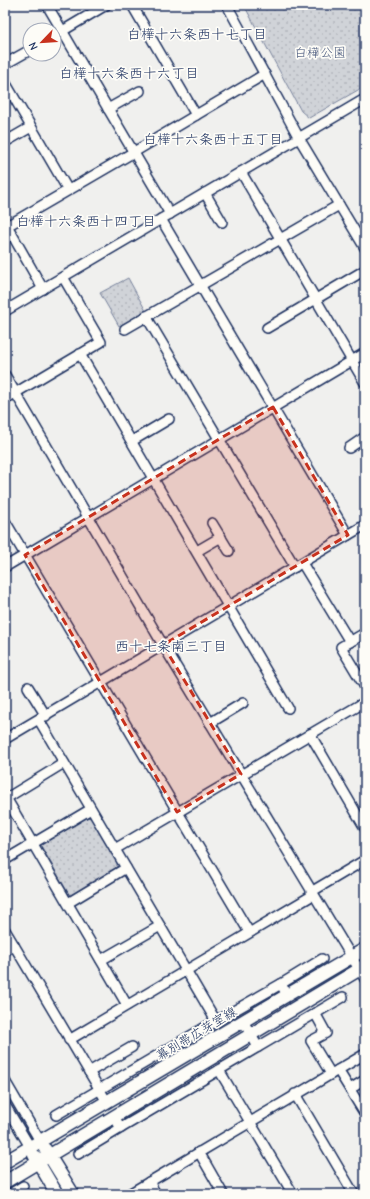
<svg xmlns="http://www.w3.org/2000/svg" width="370" height="1199" font-family="'Comic Neue','Klee One',sans-serif">
	<style>
		.park { fill: url(#park-dots); stroke: #76819b }
		.lines { fill: none; stroke-linecap: round; stroke-linejoin: round }
		.minor-casing { stroke: #1b2f5e; stroke-width: 12 }
		.major-casing { stroke: #1b2f5e; stroke-width: 15 }
		.minor { stroke: #fdfcf7; stroke-width: 9 }
		.major { stroke: #fdfcf7; stroke-width: 12 }
		.marked { fill: #c8321e; fill-opacity: 0.2; stroke: #c8321e; stroke-width: 3; stroke-dasharray: 8 5; stroke-linejoin: round }
		.labels { text-anchor: middle; stroke-width: 3.5; stroke-linejoin: round; paint-order: stroke }
		.park-label { font-size: 13px; fill: #48587c; stroke: #fdfcf7 }
		.street-label { font-size: 13px; fill: #1b2f5e; stroke: #fdfcf7 }
		.neighbourhood-label { font-size: 14px; fill: #1b2f5e; stroke: #fdfcf7 }
	</style>
	<defs>
		<pattern id="park-dots" width="8" height="8" patternUnits="userSpaceOnUse"><rect width="8" height="8" fill="#d0d3d8"/><path d="M2 2h.1M6 6h.1" fill="none" stroke="#b2b5bc" stroke-width="1.8" stroke-linecap="round"/></pattern>
	</defs>
	<rect width="100%" height="100%" fill="#f0f0ee"/>
	<filter id="ink" filterUnits="userSpaceOnUse"><feTurbulence type="fractalNoise" baseFrequency=".025" numOctaves="2"/><feDisplacementMap in="SourceGraphic" scale="8" xChannelSelector="R" yChannelSelector="G"/><feConvolveMatrix kernelMatrix="1 2 1 2 8 2 1 2 1" color-interpolation-filters="sRGB"/></filter>
	<g filter="url(#ink)">
		<g class="park">
			<polygon points="244,5 365,5 365,86 309,118 301,111"/>
			<polygon points="128,278 146,311 119,326 100,293"/>
			<polygon points="87,817 93,818 118,859 116,870 70,896 40,844"/>
		</g>
		<g class="lines">
			<g class="minor-casing">
				<g id="minor">
					<polyline points="47,5 170,214"/>
					<polyline points="132,5 196,115"/>
					<polyline points="227,5 299,138 365,248"/>
					<polyline points="54,36 106,5"/>
					<polyline points="5,64 30,50"/>
					<polyline points="5,82 68,190"/>
					<polyline points="108,109 140,91"/>
					<polyline points="5,142 31,127"/>
					<polyline points="241,172 365,383"/>
					<polyline points="205,193 222,222"/>
					<polyline points="161,219 348,535"/>
					<polyline points="5,222 43,289"/>
					<polyline points="7,226 134,152 265,74"/>
					<polyline points="5,311 365,99"/>
					<polyline points="146,316 295,567"/>
					<polyline points="267,328 365,270"/>
					<polyline points="125,329 339,205"/>
					<polyline points="80,354 288,708"/>
					<polyline points="5,375 163,645 365,979"/>
					<polyline points="5,399 101,342 63,277"/>
					<polyline points="132,441 169,419"/>
					<polyline points="349,448 365,437"/>
					<polyline points="5,521 249,932"/>
					<polyline points="212,523 229,551"/>
					<polyline points="197,551 221,537"/>
					<polyline points="302,563 350,642"/>
					<polyline points="5,567 365,353"/>
					<polyline points="365,633 341,647 365,687"/>
					<polyline points="28,687 46,716"/>
					<polyline points="39,720 216,1021 281,984 287,995"/>
					<polyline points="210,723 243,703"/>
					<polyline points="310,734 365,828"/>
					<polyline points="5,739 365,525"/>
					<polyline points="5,796 127,1005"/>
					<polyline points="5,799 64,763"/>
					<polyline points="115,849 365,702"/>
					<polyline points="5,860 91,809"/>
					<polyline points="311,892 365,860"/>
					<polyline points="68,903 126,868"/>
					<polyline points="5,930 107,1102"/>
					<polyline points="5,951 14,945"/>
					<polyline points="101,960 160,926"/>
					<polyline points="281,984 322,959"/>
					<polyline points="315,1013 326,1033 311,1041 331,1074"/>
					<polyline points="69,1040 313,895"/>
					<polyline points="258,1047 343,997"/>
					<polyline points="219,1070 293,1194"/>
					<polyline points="338,1070 365,1114"/>
					<polyline points="89,1072 132,1047"/>
					<polyline points="5,1081 40,1141"/>
					<polyline points="350,1089 365,1080"/>
					<polyline points="295,1094 354,1194"/>
					<polyline points="5,1105 30,1147"/>
					<polyline points="56,1115 216,1021"/>
					<polyline points="114,1117 121,1128 258,1047 243,1021"/>
					<polyline points="199,1152 223,1194"/>
					<polyline points="78,1154 121,1128"/>
					<polyline points="149,1182 156,1194"/>
					<polyline points="10,1194 23,1186"/>
					<polyline points="129,1194 365,1054"/>
				</g>
			</g>
			<g class="major-casing">
				<g id="major">
					<polyline points="45,1149 73,1194"/>
					<polyline points="34,1155 57,1194"/>
					<polyline points="5,1162 365,949"/>
					<polyline points="5,1182 365,966"/>
				</g>
			</g>
			<use href="#minor" class="minor"/>
			<use href="#major" class="major"/>
		</g>
	</g>
	<path class="marked" d="M273 407 348 535 163 645 241 774 177 812 25 555Z"/>
	<g class="labels">
		<g class="park-label">
			<text x="320" y="57">白樺公園</text>
		</g>
		<g class="street-label">
			<text transform="translate(196 1033) rotate(-31)" y="5">幕別帯広芽室線</text>
		</g>
		<g class="neighbourhood-label">
			<text x="197" y="39">白樺十六条西十七丁目</text>
			<text x="129" y="78">白樺十六条西十六丁目</text>
			<text x="213" y="144">白樺十六条西十五丁目</text>
			<text x="86" y="226">白樺十六条西十四丁目</text>
			<text x="171" y="651">西十七条南三丁目</text>
		</g>
	</g>
	<rect width="370" height="1199" fill="none" stroke="#fdfcf7" stroke-width="20"/>
	<rect x="10" y="10" width="350" height="1179" fill="none" stroke="#1b2f5e" stroke-width="1.5" filter="url(#ink)"/>
	<g transform="translate(42 42) rotate(245)"><circle r="19" fill="#fdfcf7" stroke="#a3aaba"/>
	<path d="M0-3L7 15L0 10L-7 15Z" fill="#c8321e"/>
	<text y="-6" font-size="11" font-weight="bold" text-anchor="middle" fill="#1b2f5e">N</text>
	</g>
</svg>
